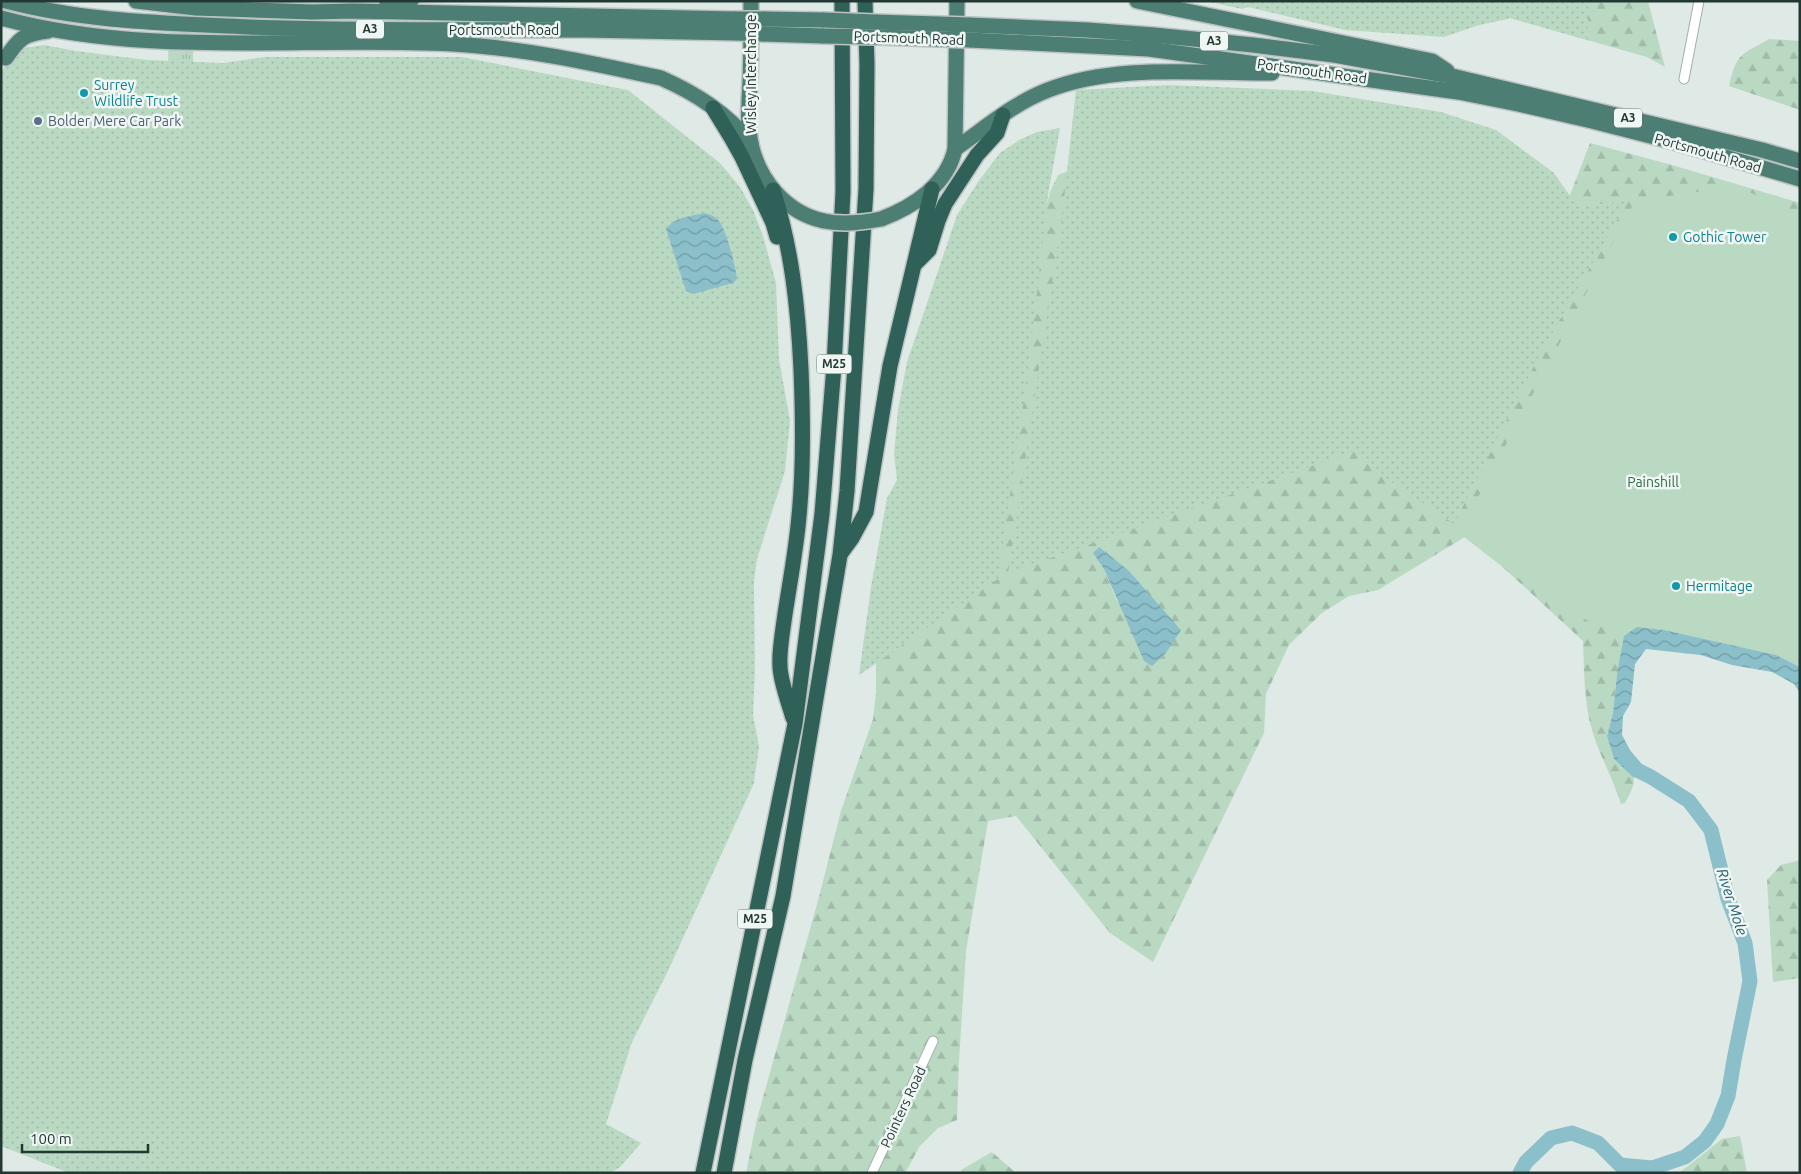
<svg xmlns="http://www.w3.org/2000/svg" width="1801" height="1174" font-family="Ubuntu,sans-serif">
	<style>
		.grass { fill: url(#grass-tufts) }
		.forest { fill: url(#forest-firs); fill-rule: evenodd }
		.park { fill: url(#park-dots) }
		.garden { fill: #bad9c3 }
		.water { fill: url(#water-waves) }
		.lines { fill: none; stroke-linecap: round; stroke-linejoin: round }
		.river { stroke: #8bbfca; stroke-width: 15 }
		.minor-casing { stroke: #a3b0ac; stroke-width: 11 }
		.trunk-casing { stroke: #bdc3c2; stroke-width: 18 }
		.motorway-casing { stroke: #bdc3c2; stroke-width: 18 }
		.minor { stroke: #fff; stroke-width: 9 }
		.trunk { stroke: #4c7e74; stroke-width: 15 }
		.motorway { stroke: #306158; stroke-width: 15 }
		.trunk-bridge-casing { stroke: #bdc3c2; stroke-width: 18; stroke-linecap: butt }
		.trunk-bridge { stroke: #4c7e74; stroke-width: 15 }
		.culture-dot { fill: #0f9aa8; stroke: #eff6f3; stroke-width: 2 }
		.service-dot { fill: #5c6f8a; stroke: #eff6f3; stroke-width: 2 }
		.labels { text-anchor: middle; stroke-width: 5; stroke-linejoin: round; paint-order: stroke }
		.shield { fill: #eff6f3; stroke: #60716c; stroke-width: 1 }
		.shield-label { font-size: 12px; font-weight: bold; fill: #223832 }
		.street-label { font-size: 14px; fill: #223832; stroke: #eff6f3 }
		.culture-label { font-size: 14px; fill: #0d838f; stroke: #eff6f3; text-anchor: start }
		.service-label { font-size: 14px; fill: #4e5e75; stroke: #eff6f3; text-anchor: start }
		.park-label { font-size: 14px; fill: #306b48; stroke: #eff6f3 }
		.water-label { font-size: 15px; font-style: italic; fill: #225f6e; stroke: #eff6f3 }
	</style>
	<defs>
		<pattern id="grass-tufts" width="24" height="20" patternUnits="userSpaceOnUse" patternTransform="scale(1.25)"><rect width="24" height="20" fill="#bad9c3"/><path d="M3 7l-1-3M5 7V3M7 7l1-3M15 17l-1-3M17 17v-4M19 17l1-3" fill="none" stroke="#a0bba8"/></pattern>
		<pattern id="forest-firs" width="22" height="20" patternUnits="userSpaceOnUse" patternTransform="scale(1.25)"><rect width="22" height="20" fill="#bad9c3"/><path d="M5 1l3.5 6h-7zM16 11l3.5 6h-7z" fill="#a0bba8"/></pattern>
		<pattern id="park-dots" width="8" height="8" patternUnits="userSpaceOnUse" patternTransform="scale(1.25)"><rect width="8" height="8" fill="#bad9c3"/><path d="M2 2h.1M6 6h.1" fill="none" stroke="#a0bba8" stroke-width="1.8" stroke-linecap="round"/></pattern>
		<pattern id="water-waves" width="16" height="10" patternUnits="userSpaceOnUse" patternTransform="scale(1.25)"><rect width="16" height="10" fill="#8bbfca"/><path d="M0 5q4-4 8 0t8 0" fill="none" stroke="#719ca5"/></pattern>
	</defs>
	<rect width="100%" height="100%" fill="#dfe9e5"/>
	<polygon class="grass" points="170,1 194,1 193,62 168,61"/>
	<g class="forest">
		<polygon points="1311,1 1648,1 1665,67 1647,57 1510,18 1494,22"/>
		<path d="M1769 39 1800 41V110L1729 86C1737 52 1740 56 1769 39Z"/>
		<path d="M1590 143 1672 165 1800 203V351L1654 609 1800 662 1797 665 1776 655 1664 630 1637 627 1617 674 1613 713 1607 736 1614 759 1634 778C1634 788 1629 795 1625 803L1621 804C1612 775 1595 748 1589 718 1584 693 1584 666 1583 641L1468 535 1378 590 1349 596 1322 613 1289 645 1266 694 1264 733 1153 962 1110 933 1016 816 988 821 966 951 959 1061 957 1120 938 1128 920 1146 905 1173H746L757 1119 819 897 841 811 873 719 876 693V649L1041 228 1050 192 1058 175 1071 170 1350 153 1570 195ZM1094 554 1181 629 1117 601 1104 569Z"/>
		<polygon points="1800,860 1800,978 1773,982 1767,880 1781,865"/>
		<polygon points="1740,1136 1747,1173 1679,1173 1722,1139"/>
		<polygon points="992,1152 1016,1173 961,1173 961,1170"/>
	</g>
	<g class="park">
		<polygon points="1205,1 1589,1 1587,40 1510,18 1476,26 1444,37 1345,30 1248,7 1242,9"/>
		<polygon points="44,45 76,51 147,60 223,63 264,57 462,57 628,90 720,163 740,187 753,210 763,236 776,283 779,359 790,421 785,471 757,559 754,582 755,669 753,715 759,746 754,783 667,973 632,1042 606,1124 641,1143 620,1167 610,1173 69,1173 1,1146 1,72 9,60 24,48"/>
		<polygon points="1168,85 1312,91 1441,112 1496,130 1554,173 1577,206 1628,201 1537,360 1454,524 1387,479 1357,450 1008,573 1062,217 1076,90"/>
		<polygon points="1060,128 1048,195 1028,370 998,579 859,675 871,587 887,498 897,480 894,454 898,410 907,362 957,215 978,182 1000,153 1019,140 1037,132"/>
	</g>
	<path class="garden" d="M1737 186 1784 209 1800 214V667L1776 655 1664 630 1637 627 1624 636C1562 614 1511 574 1459 533L1635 201Z"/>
	<g class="water">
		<path d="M705 213C711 215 715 216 719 221 726 229 736 267 737 279L733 283 693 294 686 291 666 229C675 217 691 216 705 213Z"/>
		<polygon points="1099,547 1128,570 1181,630 1166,653 1152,666 1144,661 1104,569 1093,553"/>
		<polygon points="1637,627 1664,630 1776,655 1800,667 1800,693 1794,684 1772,672 1732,665 1701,655 1646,649 1635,664 1631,702 1623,716 1622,735 1631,752 1641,765 1634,778 1614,759 1607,736 1613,713 1617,674 1624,636"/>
	</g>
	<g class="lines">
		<polyline class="river" points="1520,1173 1526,1162 1551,1138 1572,1133 1598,1143 1620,1165 1652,1168 1685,1157 1705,1141 1717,1124 1728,1096 1734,1060 1750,981 1745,943 1728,899 1711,830 1689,801 1651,777 1637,770 1625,756"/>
		<g class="minor-casing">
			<g id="minor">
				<polyline points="1684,79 1699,1"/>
				<polyline points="872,1173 933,1041"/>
			</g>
		</g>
		<g class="trunk-casing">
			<g id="trunk">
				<path d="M6 1C85 22 168 23 249 27 361 31 473 29 585 30 636 31 686 32 737 33"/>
				<polyline points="136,1 196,8 312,12 353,11 736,19"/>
				<path d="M751 1C751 28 751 55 750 82 749 102 747 124 751 144 759 180 786 213 824 221"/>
				<polyline points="1137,1 1432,61 1447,71"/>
				<polyline points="387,4 411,1"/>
				<path d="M1 18C148 58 303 36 453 44 524 48 592 63 661 78 697 94 726 113 751 143"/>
				<polyline points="763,19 824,20"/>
				<polyline points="876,22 938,24"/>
				<polyline points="969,25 1087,30 1154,35 1253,45 1334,55 1456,77 1762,150 1800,161"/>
				<polyline points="763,34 824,36"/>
				<polyline points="878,37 939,39"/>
				<polyline points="970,40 1149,49 1458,92 1518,104 1592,121 1674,142 1800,179"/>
				<path d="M6 58C19 38 24 34 48 31"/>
				<path d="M955 149C985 128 1014 103 1048 90 1117 63 1200 74 1272 73"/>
				<path d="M881 219C913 207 947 185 955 149L957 1"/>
			</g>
		</g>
		<g class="motorway-casing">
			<g id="motorway">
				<polyline points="713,108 732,139 742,157 773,223 777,237"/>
				<path d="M773 190C792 249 798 308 801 369 803 418 804 467 799 516 796 552 789 586 784 621 782 636 779 652 780 666 780 680 789 704 793 718"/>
				<polyline points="916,263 929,250 938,221 945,204 977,155 997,133 1003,115"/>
				<polyline points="841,553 852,538 866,512 890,366 932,189"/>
				<polyline points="703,1173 795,724 822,514 834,366 843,192 842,1"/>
				<polyline points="724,1173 745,1060 783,896 840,555 847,491 866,189 867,64 865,1"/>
			</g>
		</g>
		<use href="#minor" class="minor"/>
		<use href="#trunk" class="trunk"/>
		<use href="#motorway" class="motorway"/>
		<g class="trunk-bridge-casing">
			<g id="trunk-bridge">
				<polyline points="736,19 763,19"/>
				<polyline points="824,20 876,22"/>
				<polyline points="938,24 969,25"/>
				<polyline points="737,33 763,34"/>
				<polyline points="824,36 878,37"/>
				<polyline points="939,39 970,40"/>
				<path d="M824 221C843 225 861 223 881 219"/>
			</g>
		</g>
		<use href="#trunk-bridge" class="trunk-bridge"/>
	</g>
	<g class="culture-dot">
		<circle cx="84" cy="93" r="5"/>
		<circle cx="1673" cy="237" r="5"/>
		<circle cx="1676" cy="586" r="5"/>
	</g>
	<circle class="service-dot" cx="38" cy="121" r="5"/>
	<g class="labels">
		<g class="shield">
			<rect x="356" y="19.5" width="28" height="19" rx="4"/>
			<rect x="1200" y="31.5" width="28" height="19" rx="4"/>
			<rect x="1614" y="108.5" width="28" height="19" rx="4"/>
			<rect x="816.5" y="354.5" width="35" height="19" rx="4"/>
			<rect x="737.5" y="909.5" width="35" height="19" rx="4"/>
		</g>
		<g class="shield-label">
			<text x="370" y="33">A3</text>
			<text x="1214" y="45">A3</text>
			<text x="1628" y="122">A3</text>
			<text x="834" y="368">M25</text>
			<text x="755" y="923">M25</text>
		</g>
		<g class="street-label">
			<text x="504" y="35">Portsmouth Road</text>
			<text transform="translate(909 38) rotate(2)" y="5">Portsmouth Road</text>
			<text transform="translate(1312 71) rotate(8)" y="5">Portsmouth Road</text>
			<text transform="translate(751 74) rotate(-90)" y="5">Wisley Interchange</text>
			<text transform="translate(1708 153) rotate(16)" y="5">Portsmouth Road</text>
			<text transform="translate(903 1107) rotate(-65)" y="5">Pointers Road</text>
		</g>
		<g class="culture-label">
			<text x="94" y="90">Surrey<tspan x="94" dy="16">Wildlife Trust</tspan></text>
			<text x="1683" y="242">Gothic Tower</text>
			<text x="1686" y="591">Hermitage</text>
		</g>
		<g class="service-label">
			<text x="48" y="126">Bolder Mere Car Park</text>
		</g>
		<g class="park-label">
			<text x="1653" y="487">Painshill</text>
		</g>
		<g class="water-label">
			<text transform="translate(1732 902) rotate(72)" y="5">River Mole</text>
		</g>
	</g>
	<rect width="1801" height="1174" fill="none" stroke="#223832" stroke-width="5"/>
	<path d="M22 1144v8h126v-8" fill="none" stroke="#223832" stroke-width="2.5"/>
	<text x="30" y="1144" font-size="15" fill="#223832" stroke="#eff6f3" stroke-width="4" paint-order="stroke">100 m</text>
</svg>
